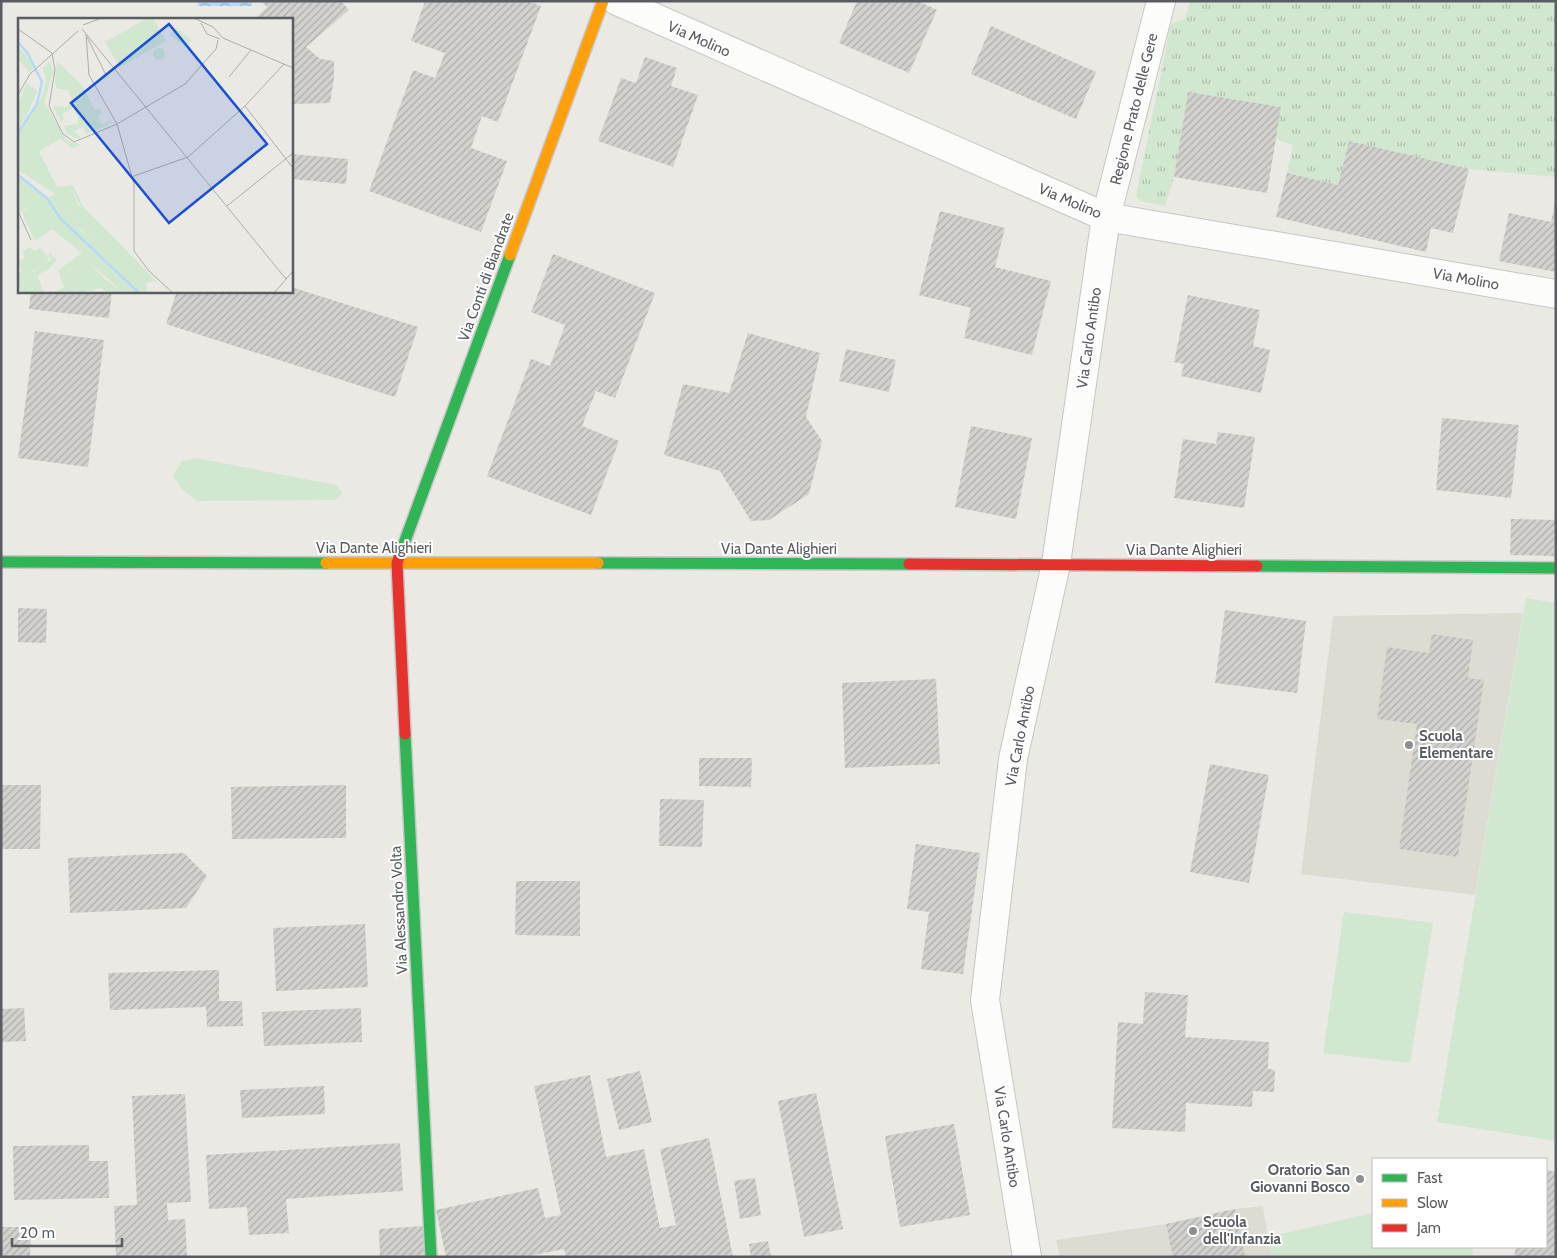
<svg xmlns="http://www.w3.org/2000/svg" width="1557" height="1258" font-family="Cabin,sans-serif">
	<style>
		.education { fill: #dddcd3 }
		.green { fill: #d1e7cf }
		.park { fill: url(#park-tufts) }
		.water { fill: url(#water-waves) }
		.building { fill: url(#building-hatch) }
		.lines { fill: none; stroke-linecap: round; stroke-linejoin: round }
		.street-casing { stroke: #c6c6c4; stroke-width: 30 }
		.fast-casing { stroke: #c6c7c6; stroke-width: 14 }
		.slow-casing { stroke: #c6c7c6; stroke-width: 14 }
		.jam-casing { stroke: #c6c7c6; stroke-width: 14 }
		.street { stroke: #fcfcfb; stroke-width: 28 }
		.fast { stroke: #30b455; stroke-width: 11 }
		.slow { stroke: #ff9f0a; stroke-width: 11 }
		.jam { stroke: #e5322d; stroke-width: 11 }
		.poi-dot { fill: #8c8e90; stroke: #fff; stroke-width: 2 }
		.labels { text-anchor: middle; stroke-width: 4; stroke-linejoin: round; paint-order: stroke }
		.street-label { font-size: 15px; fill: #595d62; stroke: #fff }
		.poi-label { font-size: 15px; font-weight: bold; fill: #595d62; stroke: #fff; text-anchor: start }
		.inset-river { fill: none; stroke: #b6d9f7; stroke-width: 2.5 }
		.inset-road { fill: none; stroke: #acadac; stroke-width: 1 }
		.view { fill: #1d4ed8; fill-opacity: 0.15; stroke: #1d4ed8; stroke-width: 2.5 }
		.inset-edge { fill: none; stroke: #595d62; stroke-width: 2.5 }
	</style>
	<defs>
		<pattern id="park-tufts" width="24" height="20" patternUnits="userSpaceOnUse" patternTransform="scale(1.25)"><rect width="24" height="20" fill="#d1e7cf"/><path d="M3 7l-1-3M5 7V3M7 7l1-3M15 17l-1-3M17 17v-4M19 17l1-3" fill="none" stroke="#adbeab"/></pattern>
		<pattern id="water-waves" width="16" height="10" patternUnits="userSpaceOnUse" patternTransform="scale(1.25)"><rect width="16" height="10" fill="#b6d9f7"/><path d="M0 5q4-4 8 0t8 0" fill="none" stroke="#97b3cb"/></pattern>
		<pattern id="building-hatch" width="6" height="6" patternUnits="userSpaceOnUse" patternTransform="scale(1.25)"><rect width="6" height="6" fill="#d2d1ce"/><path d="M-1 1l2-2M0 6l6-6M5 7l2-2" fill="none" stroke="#adadab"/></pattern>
	</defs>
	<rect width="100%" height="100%" fill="#eae9e4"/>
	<g class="education">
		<polygon points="1523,613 1475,895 1301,874 1333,616"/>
		<polygon points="1263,1206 1271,1257 1060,1257 1056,1240 1166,1224 1235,1209"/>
	</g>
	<g class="green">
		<polygon points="196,458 336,485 343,493 335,500 197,501 182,489 173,476 181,462"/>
		<polygon points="1526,598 1556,603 1556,1141 1437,1122"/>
		<polygon points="1344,912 1433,923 1410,1063 1323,1053"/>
		<polygon points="1373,1213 1373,1247 1472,1247 1473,1257 1271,1257 1268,1237"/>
	</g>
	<polygon class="park" points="1190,1 1556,1 1556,177 1469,169 1349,141 1338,185 1287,173 1293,145 1276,139 1281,107 1188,92 1174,177 1165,206 1139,201 1136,196 1171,24 1185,19"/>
	<rect class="water" x="198" y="1" width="54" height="5"/>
	<g class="building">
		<polygon points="261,1 341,1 349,10 306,47 320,59 334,61 334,78 330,103 291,104 291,19 255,19 267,7"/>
		<polygon points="425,1 528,1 541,6 498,122 482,116 471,148 507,161 481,232 369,191 413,70 435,78 445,53 411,41"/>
		<polygon points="857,1 918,1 937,10 909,73 839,43"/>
		<polygon points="991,26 1096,72 1076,119 971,74"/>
		<polygon points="645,57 677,68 671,86 698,95 673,167 598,141 621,78 636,83"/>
		<polygon points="1188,92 1281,107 1267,193 1174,177"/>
		<polygon points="1349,141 1469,169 1453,233 1431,228 1426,252 1276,217 1287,173 1338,185"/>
		<polygon points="291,154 348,159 346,184 291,179"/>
		<polygon points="1555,204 1556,272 1499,261 1509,213 1551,222"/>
		<polygon points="940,211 1005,228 995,267 1051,281 1032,355 964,338 971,308 919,295"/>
		<polygon points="553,254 655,293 615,398 596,391 582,426 619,441 591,515 487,476 531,359 550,366 565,325 531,312"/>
		<polygon points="291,287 418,327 395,397 166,324 177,291 291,291"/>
		<polygon points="31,291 112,291 109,318 29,309"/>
		<polygon points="1188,295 1260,310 1253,346 1270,350 1261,393 1181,376 1184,364 1174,362"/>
		<polygon points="35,331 104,340 88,467 18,458"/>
		<polygon points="748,333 820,353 806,417 822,441 809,494 769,520 751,521 720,471 664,455 683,384 729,393"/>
		<polygon points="846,349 896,360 889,392 839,381"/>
		<polygon points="1442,418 1519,425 1511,498 1436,490"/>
		<polygon points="971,426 1032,438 1016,519 955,507"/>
		<polygon points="1218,432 1255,437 1244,508 1174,498 1183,439 1216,444"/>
		<polygon points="1511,519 1555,520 1554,556 1510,555"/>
		<polygon points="18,608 47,609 46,643 18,642"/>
		<polygon points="1225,610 1306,621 1297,693 1215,683"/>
		<polygon points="1432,634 1473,640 1468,678 1484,680 1458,857 1399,849 1417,724 1377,719 1387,647 1429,653"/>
		<polygon points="936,679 940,764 845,768 842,683"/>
		<polygon points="699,758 752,758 751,787 699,786"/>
		<polygon points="1210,764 1269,775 1249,883 1190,872"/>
		<polygon points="1,785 41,785 40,849 1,849"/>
		<polygon points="346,785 346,838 232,839 231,787"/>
		<polygon points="660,799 704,800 702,847 659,846"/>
		<polygon points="916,844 980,853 963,974 921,969 929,912 907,909"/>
		<polygon points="184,853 207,876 186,908 70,913 68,858"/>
		<polygon points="516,881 580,881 580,936 515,935"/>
		<polygon points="365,924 368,987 276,991 273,928"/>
		<polygon points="219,970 219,1001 242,1001 243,1026 207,1027 206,1007 110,1010 108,973"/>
		<polygon points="1145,992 1188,995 1185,1037 1269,1042 1268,1069 1275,1070 1274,1092 1253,1091 1252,1107 1186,1103 1185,1132 1112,1128 1118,1022 1143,1024"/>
		<polygon points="24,1008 26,1041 1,1042 1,1009"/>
		<polygon points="361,1008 362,1042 264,1046 262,1012"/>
		<polygon points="640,1071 652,1122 619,1130 607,1079"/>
		<polygon points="590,1075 606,1157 644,1149 660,1228 676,1225 660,1149 709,1138 733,1257 566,1257 564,1249 524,1257 446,1257 436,1210 538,1188 545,1218 561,1215 534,1086"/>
		<polygon points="324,1086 325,1114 242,1118 240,1090"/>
		<polygon points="816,1093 843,1229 804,1237 778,1101"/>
		<polygon points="185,1094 191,1202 167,1203 168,1220 185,1219 187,1257 116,1257 114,1206 137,1205 132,1096"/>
		<polygon points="954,1124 970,1215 900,1227 885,1136"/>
		<polygon points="400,1143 403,1191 286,1199 289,1233 249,1235 247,1207 209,1209 206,1155"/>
		<polygon points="89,1145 89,1161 108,1161 109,1198 14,1200 13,1146"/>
		<polygon points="1546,1170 1556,1172 1556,1257 1514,1257 1516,1247 1546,1247"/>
		<polygon points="755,1178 761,1215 740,1219 734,1181"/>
		<polygon points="1235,1209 1245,1257 1173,1257 1166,1224"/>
		<polygon points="423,1226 424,1257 380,1257 379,1229"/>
		<polygon points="1,1227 31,1227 30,1257 1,1257"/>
		<polygon points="768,1241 771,1257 751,1257 749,1244"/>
	</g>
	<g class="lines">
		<g class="street-casing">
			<g id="street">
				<polyline points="617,1 1106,217 1556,294"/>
				<polyline points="1027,1257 985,1000 1013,759 1056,564 1106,217 1161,1"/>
			</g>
		</g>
		<g class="fast-casing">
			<g id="fast">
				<polyline points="402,549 510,255"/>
				<polyline points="1,562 326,563"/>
				<polyline points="598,563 909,564"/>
				<polyline points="1257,566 1556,568"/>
				<polyline points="405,734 431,1257"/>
			</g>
		</g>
		<g class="slow-casing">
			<g id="slow">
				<polyline points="510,255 603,1"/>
				<polyline points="326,563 598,563"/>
			</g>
		</g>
		<g class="jam-casing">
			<g id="jam">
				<polyline points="402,549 397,563 405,734"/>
				<polyline points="909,564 1257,566"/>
			</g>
		</g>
		<use href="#street" class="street"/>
		<use href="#fast" class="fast"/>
		<use href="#slow" class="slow"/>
		<use href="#jam" class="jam"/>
	</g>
	<g class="poi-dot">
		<circle cx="1409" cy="745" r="5"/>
		<circle cx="1360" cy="1179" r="5"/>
		<circle cx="1193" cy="1231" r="5"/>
	</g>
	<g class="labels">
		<g class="street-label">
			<text transform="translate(699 39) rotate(24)" y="5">Via Molino</text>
			<text transform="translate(1134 109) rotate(-76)" y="5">Regione Prato delle Gere</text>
			<text transform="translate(1070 201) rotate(23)" y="5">Via Molino</text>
			<text transform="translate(486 277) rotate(-70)" y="5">Via Conti di Biandrate</text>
			<text transform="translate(1466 279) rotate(10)" y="5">Via Molino</text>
			<text transform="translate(1089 338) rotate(-82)" y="5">Via Carlo Antibo</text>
			<text x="374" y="553">Via Dante Alighieri</text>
			<text x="779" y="554">Via Dante Alighieri</text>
			<text x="1184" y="555">Via Dante Alighieri</text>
			<text transform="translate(1020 736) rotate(-79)" y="5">Via Carlo Antibo</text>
			<text transform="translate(399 910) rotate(-93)" y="5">Via Alessandro Volta</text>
			<text transform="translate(1007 1137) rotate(81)" y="5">Via Carlo Antibo</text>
		</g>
		<g class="poi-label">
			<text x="1419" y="741">Scuola<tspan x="1419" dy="17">Elementare</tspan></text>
			<text x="1350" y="1175" text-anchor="end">Oratorio San<tspan x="1350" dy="17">Giovanni Bosco</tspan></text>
			<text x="1203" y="1227">Scuola<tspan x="1203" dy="17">dell'Infanzia</tspan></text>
		</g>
	</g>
	<g transform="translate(18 18)">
		<rect width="275" height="275" fill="#eae9e4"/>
		<path d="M130 0H135L148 23 102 49 87 24ZM158 10 174 22 168 29 152 17ZM135 36a6 6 0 1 1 12 0a6 6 0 1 1-12 0ZM32 43 35 54 26 84 48 122 63 127 55 130 42 121 21 133 39 169 55 167 65 189 107 231 93 223 87 228 80 227 62 211 44 185V180L50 177 56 188 65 193 52 168 37 176 0 152V118L24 79 28 62 25 50ZM6 81 14 86 2 109 0 85ZM0 168 16 185 2 195 0 190ZM12 229 16 233 22 230 31 239 29 244 11 255 13 266 18 268 20 275H4L0 266V253L4 254 0 243 7 240 5 233ZM67 242 88 262 107 275H90L83 270 61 275 49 254Z" fill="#d1e7cf"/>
		<path d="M0 28 18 48 11 54 0 41ZM9 65 19 73 14 86 6 81 1 83ZM13 107 25 112 14 133 2 128ZM0 158 29 181 41 200 120 275H107L67 242 49 254 61 275H36L46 269 40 252 64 235 34 211 17 223 4 195 16 185 0 168ZM52 168 60 187 75 203 56 188 50 177 45 180 44 185 62 212 80 227 87 228 93 223 107 231 142 267 135 263 128 265 129 275H121L42 200 30 180ZM31 235 39 242 31 251 19 257 26 275H20L8 258 33 242Z" fill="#d1e7cf"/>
		<path d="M39 44 64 67 77 92 82 90 84 95 79 99 84 107 94 102 95 105 68 116 65 109 56 113 63 120 60 121 49 116 46 108 60 106V99L55 90 44 96 46 102 43 104 35 88 49 89 54 81 50 72 40 71 37 66Z" fill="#d1e7cf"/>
		<path class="inset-river" d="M0 24 10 36 24 64 19 86 0 115M0 157 29 180 42 200 121 275"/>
		<path class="inset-road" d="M176 0 195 9 205 20 275 50M183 5 189 16 202 21M65 7 84 0M0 11 34 35 37 52 31 88 45 116 56 124 99 106 167 66 198 31 200 22M64 11 268 261M68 16 71 57 99 106 116 166V233L131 253 155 275M69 19 88 57M211 59 233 32M0 77 12 56 60 13M227 88 275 150M113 159 170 139 227 88 266 46M209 188 275 135M0 193 13 222M256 275 275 253"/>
		<path class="view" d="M151 6 249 126 151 205 53 85Z"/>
		<rect width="275" height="275" class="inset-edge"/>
	</g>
	<rect width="1557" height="1258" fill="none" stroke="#595d62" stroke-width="5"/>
	<rect x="1372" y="1158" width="175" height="90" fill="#ffffff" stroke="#bdbec0"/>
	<rect x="1382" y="1174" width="25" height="8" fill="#30b455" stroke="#bdbec0"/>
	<text x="1417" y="1183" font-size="15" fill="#595d62">Fast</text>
	<rect x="1382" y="1199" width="25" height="8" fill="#ff9f0a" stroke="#bdbec0"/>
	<text x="1417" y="1208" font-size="15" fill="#595d62">Slow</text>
	<rect x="1382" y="1224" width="25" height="8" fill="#e5322d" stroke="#bdbec0"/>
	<text x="1417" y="1233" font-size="15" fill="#595d62">Jam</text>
	<path d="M12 1238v8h110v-8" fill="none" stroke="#595d62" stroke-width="2.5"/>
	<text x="20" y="1238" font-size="15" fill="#595d62" stroke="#ffffff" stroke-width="4" paint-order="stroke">20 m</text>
</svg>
